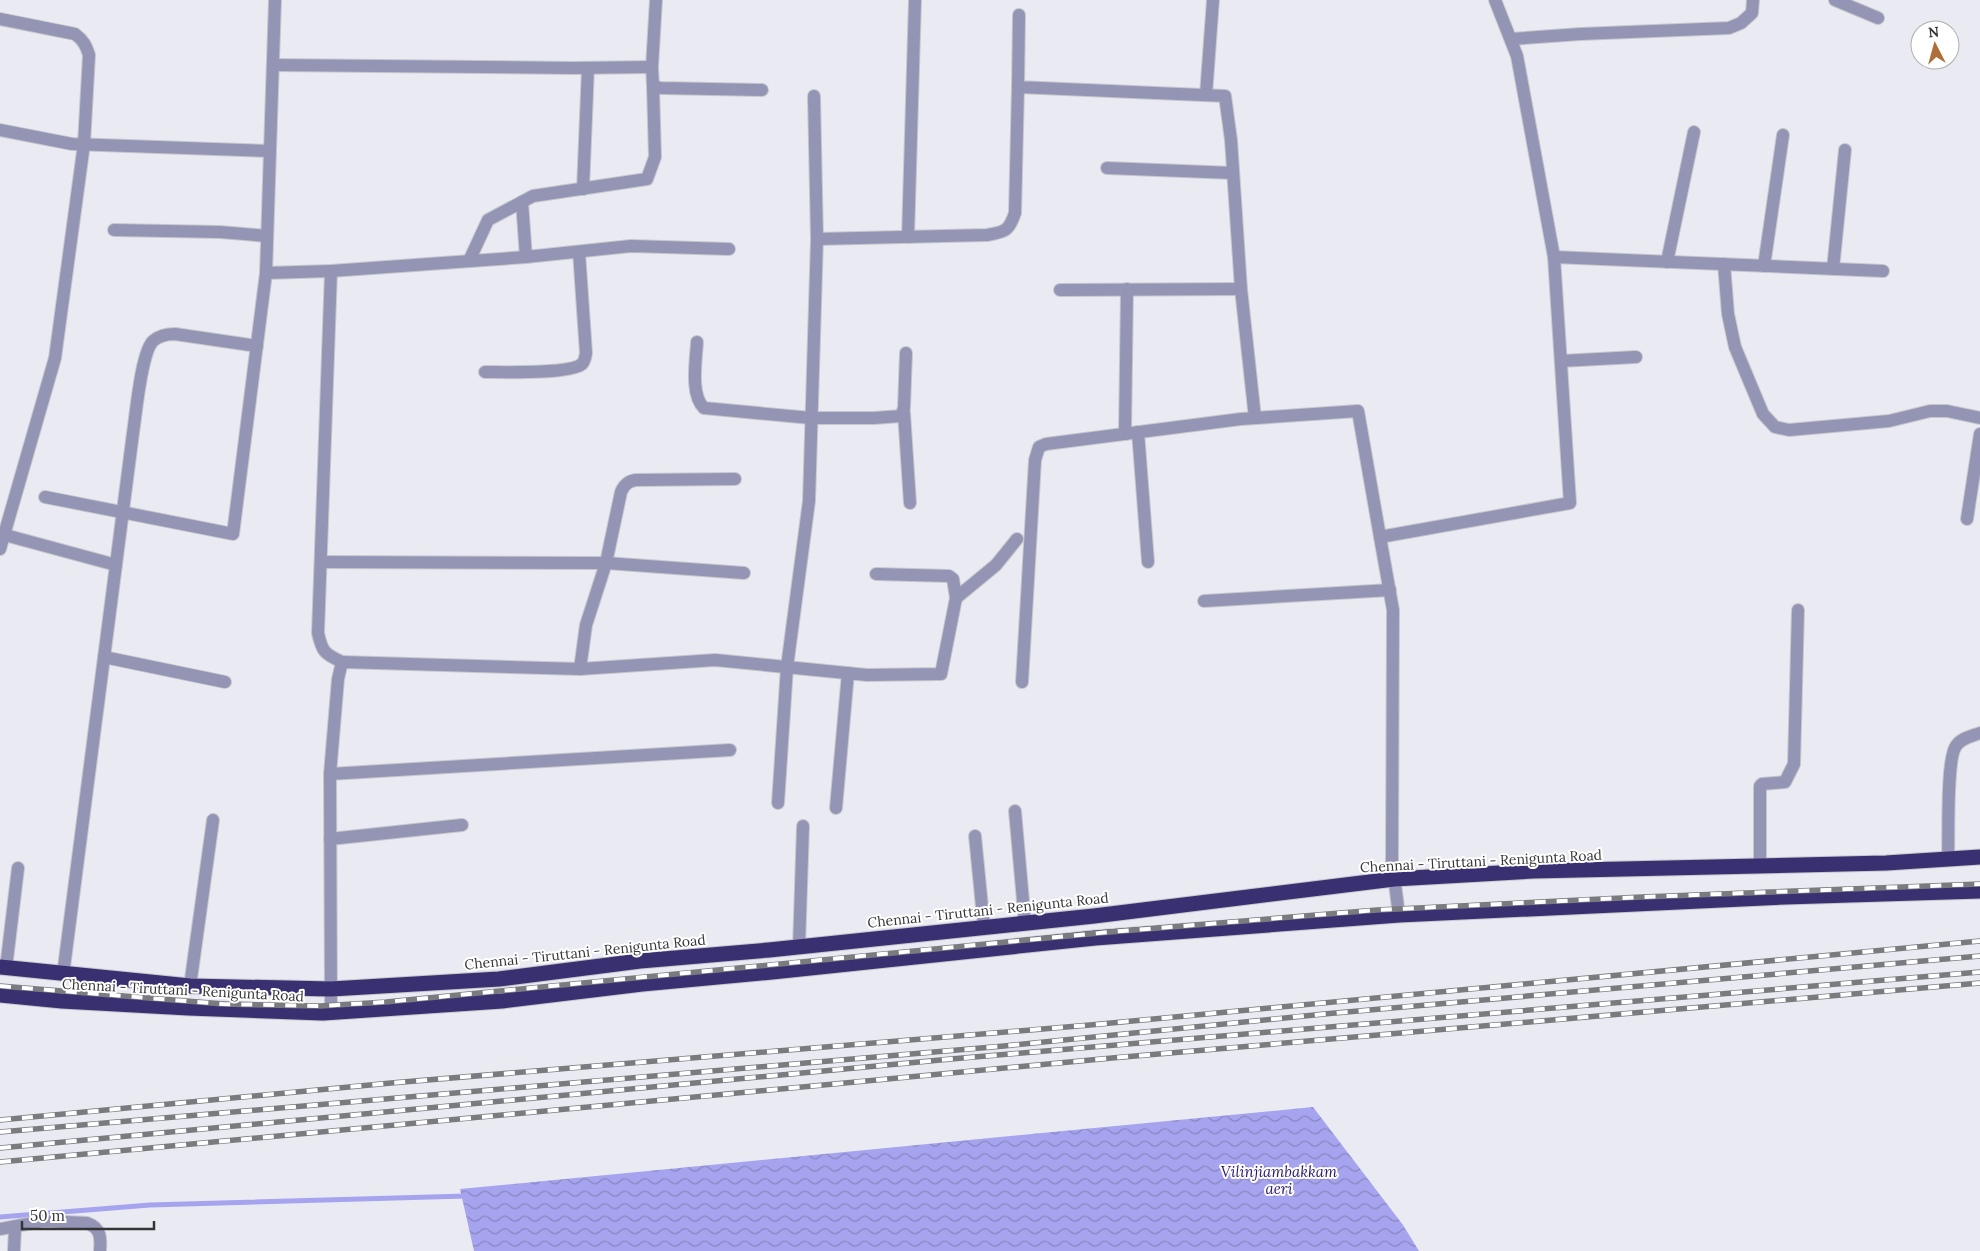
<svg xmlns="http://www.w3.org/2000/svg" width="1980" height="1251" font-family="Lora,serif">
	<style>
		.water { fill: url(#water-waves) }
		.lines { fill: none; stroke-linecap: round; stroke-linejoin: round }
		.stream { stroke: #a7a4ef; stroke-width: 5 }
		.minor-casing { stroke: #c6c7cd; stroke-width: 14 }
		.highway-casing { stroke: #c6c7cd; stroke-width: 17 }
		.minor { stroke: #9494b5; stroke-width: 12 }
		.highway { stroke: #383071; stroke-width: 15 }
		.rail-casing { stroke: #7a7b7f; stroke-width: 5.5 }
		.rail { stroke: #fff; stroke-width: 4; stroke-dasharray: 11; stroke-linecap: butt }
		.labels { text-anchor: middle; stroke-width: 4; stroke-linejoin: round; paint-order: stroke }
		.street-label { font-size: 14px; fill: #353538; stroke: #fff }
		.water-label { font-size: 15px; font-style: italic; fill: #2b176c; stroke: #fff }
	</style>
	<defs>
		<pattern id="water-waves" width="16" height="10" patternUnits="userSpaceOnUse" patternTransform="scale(1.25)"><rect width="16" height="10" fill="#a7a4ef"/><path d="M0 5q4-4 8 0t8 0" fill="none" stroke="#8986c3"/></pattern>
	</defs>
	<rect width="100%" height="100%" fill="#eaebf2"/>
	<polygon class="water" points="1313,1107 1403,1225 1419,1251 474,1251 460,1189"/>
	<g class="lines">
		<polyline class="stream" points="0,1217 150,1205 466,1196"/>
		<g class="minor-casing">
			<g id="minor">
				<polyline points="656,0 652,67 653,86 661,88 762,90"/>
				<polyline points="1835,0 1878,18"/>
				<polyline points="1019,15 1018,87 1225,96 1231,140 1241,289 1255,418"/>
				<path d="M0 19 75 34C83 40 86 45 89 55L84 144 55 358 0 549"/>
				<polyline points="1511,39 1580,34 1729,28 1741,23 1752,13 1753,0"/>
				<polyline points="273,65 573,68 652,67"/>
				<polyline points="1206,95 1213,0"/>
				<polyline points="0,130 72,144 270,151 275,0"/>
				<polyline points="270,151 266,273 331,271"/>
				<polyline points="1107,168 1233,173"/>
				<polyline points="583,189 588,68"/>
				<polyline points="522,202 526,257"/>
				<polyline points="114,230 220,232 267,236"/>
				<polyline points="908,237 915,0"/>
				<path d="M817 239 987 235C1005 232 1009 231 1015 213L1018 87"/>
				<polyline points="1554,257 1883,271"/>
				<polyline points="469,261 488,220 533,196 647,179 655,157 653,86"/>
				<polyline points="1667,262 1694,132"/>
				<polyline points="1724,264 1728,314 1735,347 1763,414 1775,427 1789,430 1889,421 1930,411 1947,411 1980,418"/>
				<polyline points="1764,266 1783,135"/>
				<polyline points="1833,269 1845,150"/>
				<polyline points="1060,290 1241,289"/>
				<path d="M697 342C696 361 690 395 704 408L811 418H874L901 416 904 408 906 353"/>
				<polyline points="1561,361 1636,357"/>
				<path d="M485 372C503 372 571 374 582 364 585 361 585 358 586 353L579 252"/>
				<polyline points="904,413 910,503"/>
				<polyline points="1138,432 1148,562"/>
				<polyline points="1125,434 1127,289"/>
				<polyline points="45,497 233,534 266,273"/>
				<polyline points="1967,519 1980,434"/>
				<polyline points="5,535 116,565"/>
				<polyline points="321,562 606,563 744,573"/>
				<polyline points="956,598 996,565 1017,539"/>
				<polyline points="1204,601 1390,590"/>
				<polyline points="104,657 225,682"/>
				<path d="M342 662C325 654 322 652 318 633L331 271 526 257 631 246 729 249"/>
				<path d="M580 669 586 625 606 563 621 492C624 485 628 481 636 480L735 479"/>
				<polyline points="1022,682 1035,460 1039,447 1046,444 1241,419 1358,411 1380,537"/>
				<polyline points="330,774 730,750"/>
				<polyline points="778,803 787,667 809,501 817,239 814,96"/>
				<polyline points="836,808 848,673"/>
				<polyline points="1015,811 1025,923"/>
				<polyline points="975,836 984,927"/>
				<polyline points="330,839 462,825"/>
				<path d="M1948 859C1949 839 1946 759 1956 746 1961 738 1972 736 1980 733"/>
				<polyline points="1760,866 1760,786 1762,784 1785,782 1794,764 1798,610"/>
				<polyline points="1399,915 1392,861 1393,610 1380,537 1570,503 1554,257 1517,56 1495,0"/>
				<polyline points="799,947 803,826"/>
				<polyline points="6,968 18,868"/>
				<path d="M63 975 133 433C136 414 141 353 153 341 160 335 167 334 175 334L257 346"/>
				<polyline points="190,986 213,820"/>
				<polyline points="331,1013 330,774 338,679 342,662 580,669 715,660 867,675 941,674 956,598 953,579 949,576 876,574"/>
				<path d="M0 1229 43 1221 87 1223C101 1228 101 1238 100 1251"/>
				<polyline points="14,1251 15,1227"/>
			</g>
		</g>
		<g class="highway-casing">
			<g id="highway">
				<polyline points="0,967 190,986 331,989 499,979 640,961 769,950 1094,916 1394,879 1533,871 1886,863 1980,857"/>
				<polyline points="0,995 62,1001 189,1008 323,1013 502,1001 642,984 772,972 1095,938 1399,915 1785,897 1980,891"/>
			</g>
		</g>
		<use href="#minor" class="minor"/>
		<use href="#highway" class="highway"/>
		<g class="rail-casing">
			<g id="rail">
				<polyline points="0,986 223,1004 320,1006 386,1002 1110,932 1377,910 1642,897 1980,884"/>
				<polyline points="0,1120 391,1083 1090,1025 1980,941"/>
				<polyline points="0,1132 1004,1046 1324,1014 1980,956"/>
				<polyline points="0,1148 951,1059 1980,972"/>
				<polyline points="0,1162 1112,1058 1980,983"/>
			</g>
		</g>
		<use href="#rail" class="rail"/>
	</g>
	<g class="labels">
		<g class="street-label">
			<text transform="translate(1481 861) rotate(-3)" y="5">Chennai - Tiruttani - Renigunta Road</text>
			<text transform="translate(988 910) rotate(-6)" y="5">Chennai - Tiruttani - Renigunta Road</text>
			<text transform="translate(585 952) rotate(-6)" y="5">Chennai - Tiruttani - Renigunta Road</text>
			<text transform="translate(183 990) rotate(3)" y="5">Chennai - Tiruttani - Renigunta Road</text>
		</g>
		<g class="water-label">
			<text x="1279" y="1177">Vilinjiambakkam<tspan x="1279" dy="17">aeri</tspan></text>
		</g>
	</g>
	<g transform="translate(1935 45) rotate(354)"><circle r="24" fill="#ffffff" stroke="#aeaeaf"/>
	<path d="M0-4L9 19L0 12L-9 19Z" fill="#af6e38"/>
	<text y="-8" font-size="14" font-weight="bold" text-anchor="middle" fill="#353538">N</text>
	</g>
	<path d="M22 1221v8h132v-8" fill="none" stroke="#353538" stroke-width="2.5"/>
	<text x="30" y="1221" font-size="15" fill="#353538" stroke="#ffffff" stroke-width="4" paint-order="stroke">50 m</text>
</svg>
